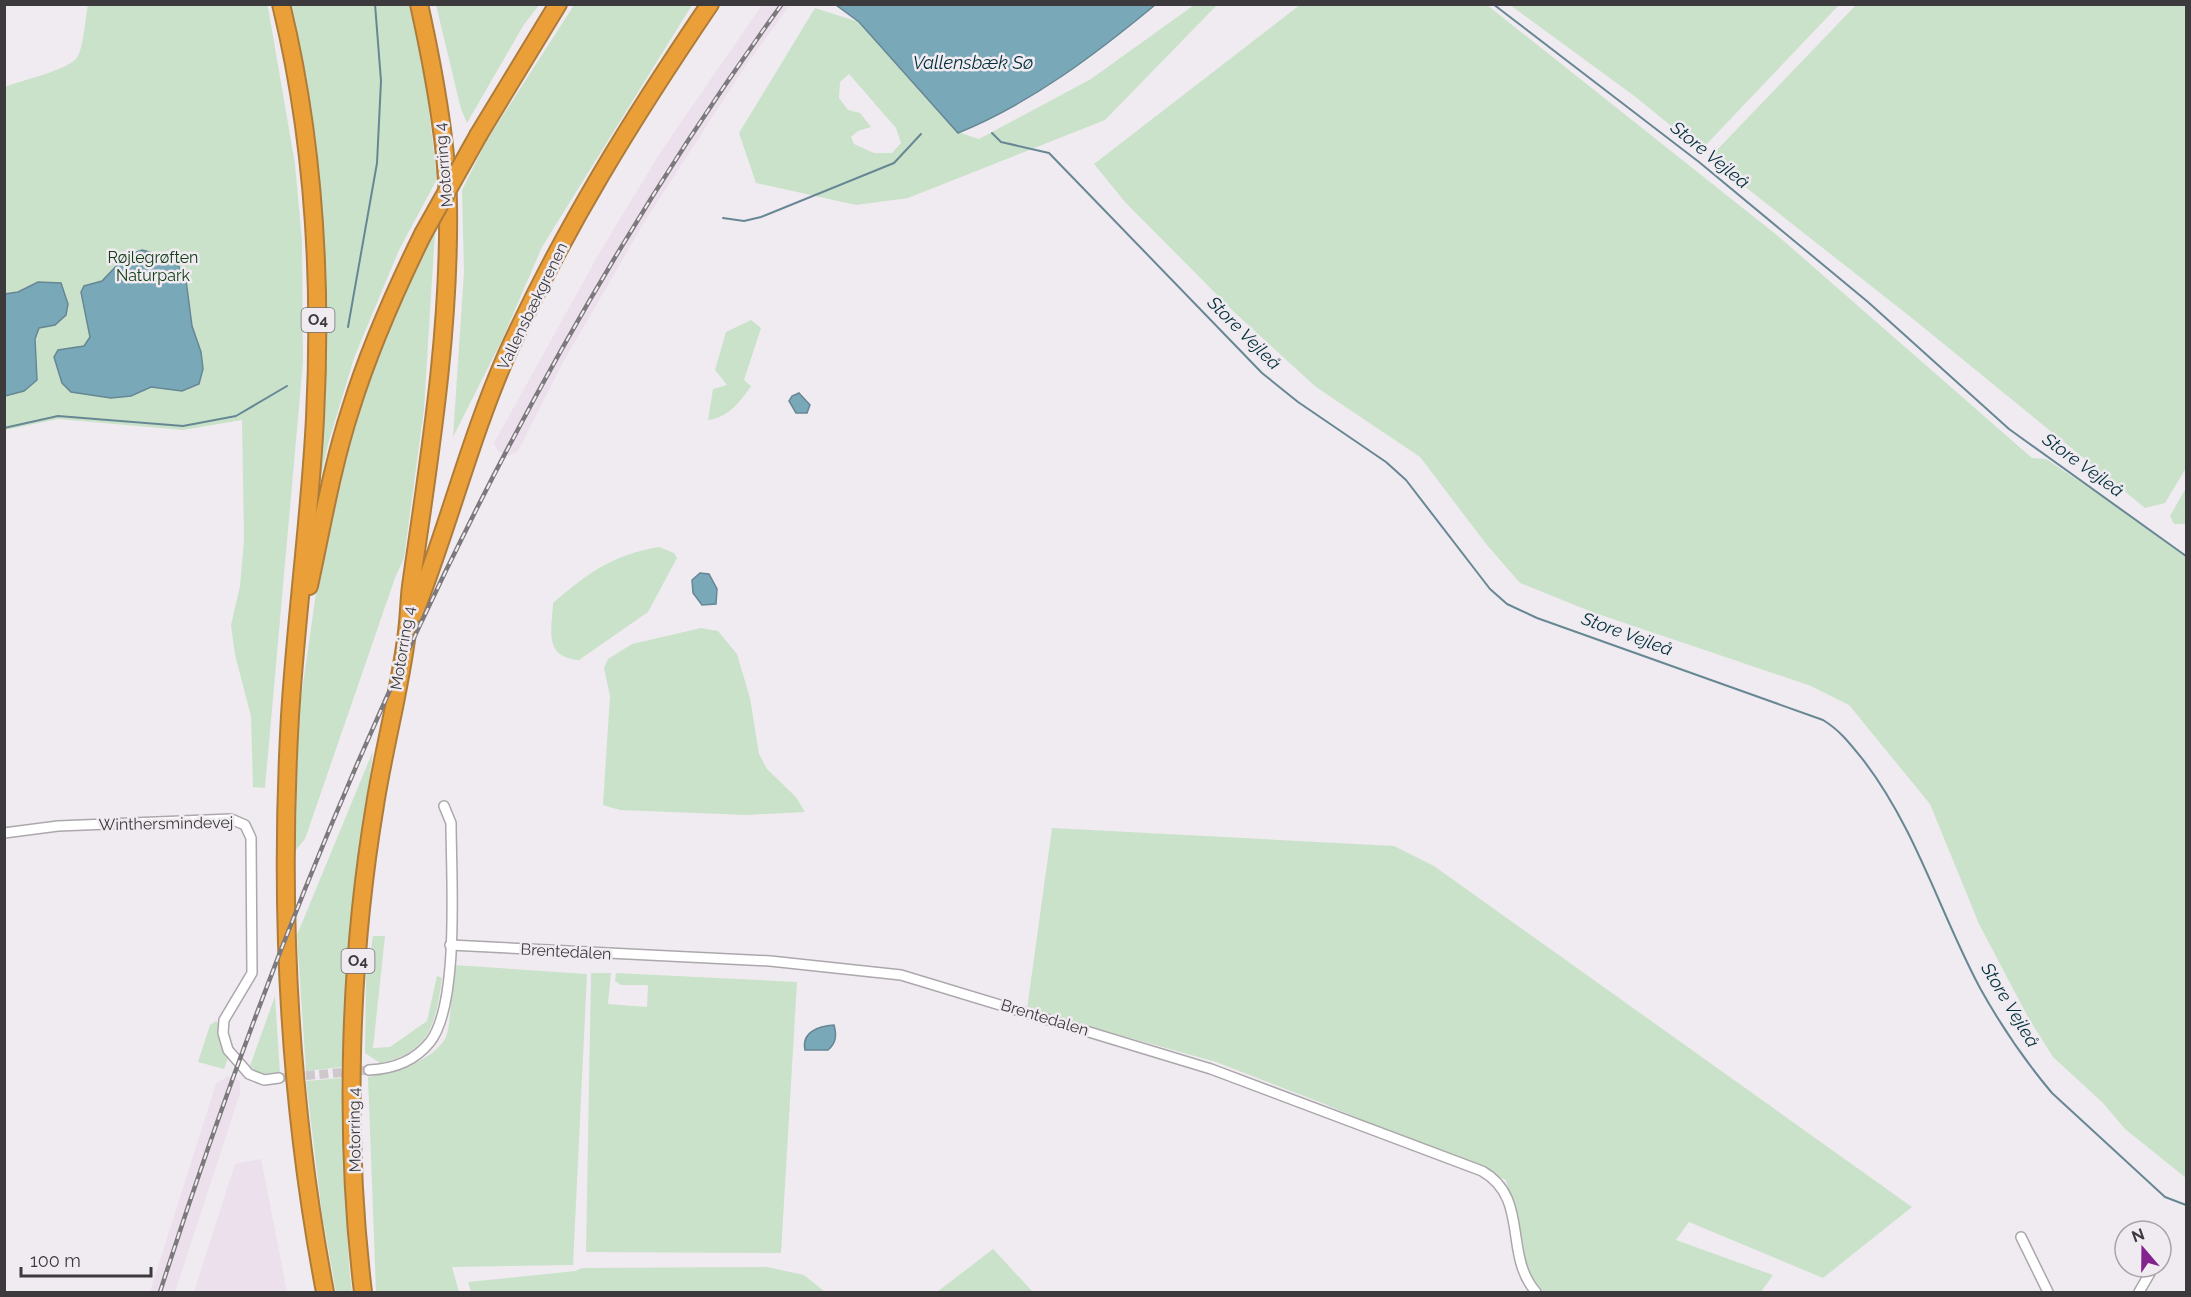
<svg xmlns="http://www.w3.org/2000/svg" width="2191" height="1297" font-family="Raleway,sans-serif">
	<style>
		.built { fill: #ebe0eb }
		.green { fill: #cae2ca; fill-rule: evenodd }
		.water { fill: #79a8b9; stroke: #678794; stroke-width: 1.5 }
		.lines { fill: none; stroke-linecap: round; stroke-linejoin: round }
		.stream { stroke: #678794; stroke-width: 2 }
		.minor-tunnel { stroke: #ccc8cc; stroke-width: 9; stroke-dasharray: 9 4.5; stroke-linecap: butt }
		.minor-casing { stroke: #aca7ac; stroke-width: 12 }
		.motorway-casing { stroke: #ae7c3a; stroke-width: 20 }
		.minor { stroke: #fff; stroke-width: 9 }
		.motorway { stroke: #eb9f39; stroke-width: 16 }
		.rail-casing { stroke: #7c797c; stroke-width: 4.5 }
		.rail { stroke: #f0ebf0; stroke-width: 2; stroke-dasharray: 7; stroke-linecap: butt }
		.motorway-bridge-casing { stroke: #ae7c3a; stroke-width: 20; stroke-linecap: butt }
		.motorway-bridge { stroke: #eb9f39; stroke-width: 16 }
		.labels { text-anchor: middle; stroke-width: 5; stroke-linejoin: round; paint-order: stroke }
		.shield { fill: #f0ebf0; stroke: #726f72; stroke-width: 1.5 }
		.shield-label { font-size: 15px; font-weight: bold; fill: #3c3a3c }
		.street-label { font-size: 16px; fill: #3c3a3c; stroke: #f0ebf0 }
		.park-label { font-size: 16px; fill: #124118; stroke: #f0ebf0 }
		.water-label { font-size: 18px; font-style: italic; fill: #012f3b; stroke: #f0ebf0 }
	</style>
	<rect width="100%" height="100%" fill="#f0ebf0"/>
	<g class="built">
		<polygon points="762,5 790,5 744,68 645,221 562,364 518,451 508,456 498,451 494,443 601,250 662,150"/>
		<polygon points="228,1076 240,1081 240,1093 175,1292 150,1292 216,1084"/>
		<polygon points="261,1159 287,1292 194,1292 235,1164"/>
	</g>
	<g class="green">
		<polygon points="1301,4 1487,5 1778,236 2032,458 2046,459 2127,513 2186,557 2186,1178 2125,1129 2103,1103 2053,1057 2029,1019 1979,924 1930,804 1849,705 1811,686 1592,612 1520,583 1487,545 1420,457 1316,387 1233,311 1125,202 1094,164"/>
		<path d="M88 5H267L269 13 295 164 302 241 303 362 265 788 253 787 251 716 235 655 231 625 240 586 244 540 242 420 183 430 58 419 5 430V87C21 80 71 70 78 56 84 44 85 18 88 5Z"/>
		<path d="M289 5H409L424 69 437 179 399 250 354 358 328 444 319 486H316C336 318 322 169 289 5Z"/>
		<polygon points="436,5 539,5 523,26 467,123 461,109"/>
		<polygon points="574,5 692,5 542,247 502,340 453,437 464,272 462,190 487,140"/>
		<path d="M1194 5H1217L1105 120 908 198 856 205 756 183 739 133 815 8 859 22 958 132 979 139 1091 79ZM849 74 896 128 901 143 892 153H874L854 144 851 137 858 131 871 127 860 113 848 110 839 98 840 82Z"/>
		<polygon points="1510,5 1839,5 1701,150 1633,95"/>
		<polygon points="1856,5 2186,5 2186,468 2165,503 2145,508 1913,319 1715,163 1712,155"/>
		<polygon points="435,231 424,409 404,558 395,578 305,839 294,852 299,712 328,509 375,352"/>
		<path d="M751 320 761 328 744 380 751 386C740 402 728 418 708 420L713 389 727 385 715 370 726 332Z"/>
		<polygon points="2186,488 2186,524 2174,524 2170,516"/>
		<path d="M659 547 674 553 677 558 648 612 579 660C543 657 552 630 553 603 588 573 612 555 659 547Z"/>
		<polygon points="701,628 718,631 737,654 750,698 759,754 767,769 796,797 805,812 747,815 620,810 603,805 610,696 604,668 608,659 632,644"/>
		<polygon points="373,751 351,919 342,1067 306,1071 297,935"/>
		<polygon points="1052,828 1394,846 1434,866 1912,1207 1823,1278 1689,1222 1676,1240 1773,1275 1761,1292 1544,1292 1525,1269 1506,1180 1322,1103 1216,1062 1027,1009"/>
		<path d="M373 936H385L373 1048 390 1047 427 1021 437 976 442 978C436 1023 430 1053 380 1063L365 1053 366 978Z"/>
		<path d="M454 965 587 974 573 1265 452 1267 459 1292H376L368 1077C394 1070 429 1064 445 1039 451 1030 452 978 454 965Z"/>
		<polygon points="591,973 611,973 608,1004 647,1007 648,985 621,985 615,981 616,973 797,982 781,1253 586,1252"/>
		<polygon points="275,996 280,1073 259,1074 250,1066"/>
		<polygon points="216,1021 219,1024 219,1040 228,1058 224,1069 198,1062 210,1025"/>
		<polygon points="341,1078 349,1266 352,1292 336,1292 322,1214 306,1081"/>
		<polygon points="993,1249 1033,1292 937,1292"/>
		<polygon points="767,1267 804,1275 825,1292 471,1292 468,1282 575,1271 582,1268"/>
	</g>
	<g class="water">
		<path d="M836 5H1155C1096 54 1030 104 958 133L859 22Z"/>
		<polygon points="142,250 161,255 178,265 186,280 192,326 201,352 203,369 199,384 182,391 151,387 131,396 111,398 71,392 62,383 54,357 58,350 84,346 90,337 81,292 84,286 102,281 126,256"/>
		<polygon points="38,282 61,283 68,304 66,315 55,325 39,328 35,339 37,380 24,391 5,396 5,294 18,292"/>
		<polygon points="799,393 810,405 807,413 796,413 789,401 792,396"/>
		<polygon points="700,573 709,574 717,589 716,604 702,605 693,593 692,580"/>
		<path d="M834 1025C837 1036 836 1043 828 1050H805C801 1032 819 1026 834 1025Z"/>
	</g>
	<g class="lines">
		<g class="stream">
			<polyline points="1493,4 1699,162 1868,302 2009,429 2186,556"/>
			<path d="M992 133 1001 142 1049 153 1262 373 1298 402 1386 462 1406 480 1490 589 1507 604 1537 618 1823 720C1841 731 1851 745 1864 761 1916 829 1940 913 1980 988 2000 1024 2025 1061 2052 1093L2165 1197 2186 1205"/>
			<polyline points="723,218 744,221 761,217 894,163 921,134"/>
			<polyline points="348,327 377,163 381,81 375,4"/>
			<polyline points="4,428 58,416 183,426 236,416 287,386"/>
		</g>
		<polyline class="minor-tunnel" points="279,1078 369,1070"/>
		<g class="minor-casing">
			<g id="minor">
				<polyline points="4,833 58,826 231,819 245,825 251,838 252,973 224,1020 223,1033 228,1050 249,1074 264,1080 279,1078"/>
				<path d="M450 945 770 961 901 975 1211 1069 1482 1171C1530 1198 1503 1255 1536 1292"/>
				<path d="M369 1070C393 1069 414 1062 430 1042 460 1004 451 874 451 823L444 806"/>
				<polyline points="2021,1237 2048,1292"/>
				<polyline points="2139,1292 2150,1273"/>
			</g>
		</g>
		<g class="motorway-casing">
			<g id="motorway">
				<path d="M281 4C314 139 322 280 315 418 310 518 296 617 290 716 279 909 289 1103 325 1292"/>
				<polyline points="479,134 558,4"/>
				<path d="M309 586C322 526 332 466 351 408 370 347 395 291 423 234"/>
				<path d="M414 614C448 528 470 438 507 354 563 230 634 116 710 4"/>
				<path d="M363 1292C344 1136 349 960 375 805 384 747 400 690 407 632 409 617 409 602 411 586 429 459 450 334 448 204 447 140 433 67 419 4"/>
			</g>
		</g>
		<use href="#minor" class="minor"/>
		<use href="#motorway" class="motorway"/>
		<g class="rail-casing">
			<path id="rail" d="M160 1292C304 844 504 387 782 4"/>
		</g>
		<use href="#rail" class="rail"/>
		<g class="motorway-bridge-casing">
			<polyline id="motorway-bridge" points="423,234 479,134"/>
		</g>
		<use href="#motorway-bridge" class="motorway-bridge"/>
	</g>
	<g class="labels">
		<g class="shield">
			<rect x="301.5" y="308" width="33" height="24" rx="4.5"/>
			<rect x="341.5" y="949" width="33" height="24" rx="4.5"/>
		</g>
		<g class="shield-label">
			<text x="318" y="325">O4</text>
			<text x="358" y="966">O4</text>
		</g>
		<g class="street-label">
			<text transform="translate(443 165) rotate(-95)" y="6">Motorring 4</text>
			<text transform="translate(532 306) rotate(-64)" y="6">Vallensbækgrenen</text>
			<text transform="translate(402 648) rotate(-81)" y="6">Motorring 4</text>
			<text transform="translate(166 823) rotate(-1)" y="6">Winthersmindevej</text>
			<text transform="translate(566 951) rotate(3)" y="6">Brentedalen</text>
			<text transform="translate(1045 1017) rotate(17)" y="6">Brentedalen</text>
			<text transform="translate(354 1130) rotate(-91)" y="6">Motorring 4</text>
		</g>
		<g class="park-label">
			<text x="153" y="263">Røjlegrøften<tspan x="153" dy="18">Naturpark</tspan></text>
		</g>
		<g class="water-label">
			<text x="973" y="69">Vallensbæk Sø</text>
			<text transform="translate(1710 155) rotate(39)" y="6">Store Vejleå</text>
			<text transform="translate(1244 333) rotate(45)" y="6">Store Vejleå</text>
			<text transform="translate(2083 465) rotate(36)" y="6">Store Vejleå</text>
			<text transform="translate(1627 634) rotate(20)" y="6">Store Vejleå</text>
			<text transform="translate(2010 1005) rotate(59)" y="6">Store Vejleå</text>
		</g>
	</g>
	<rect width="2191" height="1297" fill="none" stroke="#3c3a3c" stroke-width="12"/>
	<g transform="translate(2143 1249) rotate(340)"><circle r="28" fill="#f0ebf0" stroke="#a8a4a8" stroke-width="1.5"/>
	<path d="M0-4.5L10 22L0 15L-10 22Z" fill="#83238e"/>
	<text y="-9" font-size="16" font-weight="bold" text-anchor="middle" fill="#3c3a3c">N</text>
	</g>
	<path d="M21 1267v9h130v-9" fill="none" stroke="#3c3a3c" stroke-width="3"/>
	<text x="30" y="1267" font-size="18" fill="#3c3a3c" stroke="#f0ebf0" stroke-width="4.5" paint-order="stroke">100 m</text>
</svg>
